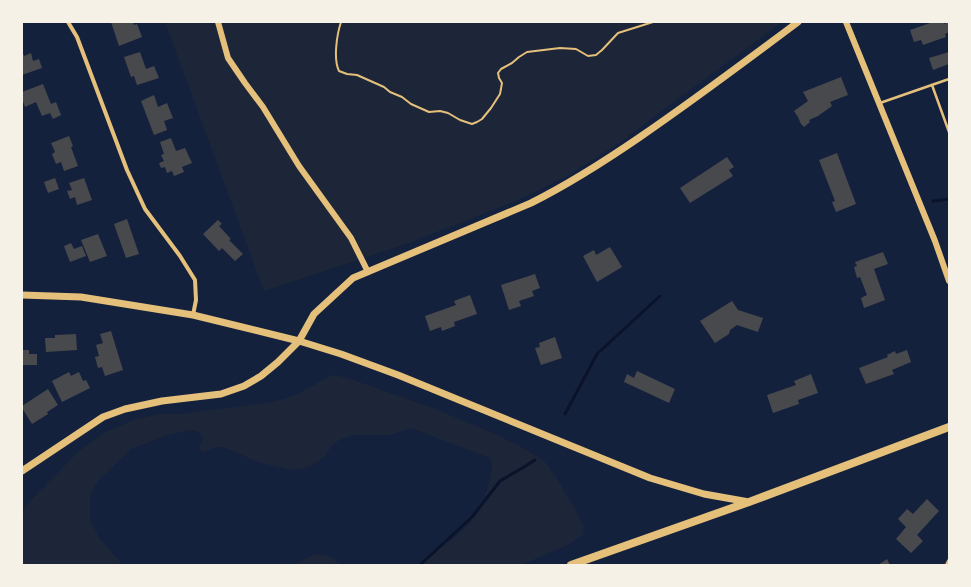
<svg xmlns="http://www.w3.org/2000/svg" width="971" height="587" font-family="Raleway,sans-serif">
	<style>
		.green { fill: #1d2539 }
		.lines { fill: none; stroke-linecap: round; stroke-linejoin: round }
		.stream { stroke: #0b132b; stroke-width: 3 }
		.building { fill: #48494c }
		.path { stroke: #e5c07b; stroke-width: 2 }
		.service { stroke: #e5c07b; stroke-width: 2.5 }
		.minor { stroke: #e5c07b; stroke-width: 4 }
		.tertiary { stroke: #e5c07b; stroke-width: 6 }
		.secondary { stroke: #e5c07b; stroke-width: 7 }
		.primary { stroke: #e5c07b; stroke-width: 8 }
	</style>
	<rect width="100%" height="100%" fill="#14213d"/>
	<g class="green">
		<polygon points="165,22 782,22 619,143 569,175 518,200 406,244 264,291"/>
		<polygon points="334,375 348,378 433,408 498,435 530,452 545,462 556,477 572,504 583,525 584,534 568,545 521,565 419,565 420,563 432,553 453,539 470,523 481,507 488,487 492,468 490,458 411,428 390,435 354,435 339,440 331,447 324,457 313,465 301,469 290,470 261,463 223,447 215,447 207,451 202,452 199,448 203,439 201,434 196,431 190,430 168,435 131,449 97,482 90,496 90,519 99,538 123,565 22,565 22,520 25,506 79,451 105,432 136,419 161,414 181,414 273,402 296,395 328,377"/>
		<polygon points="314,554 329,556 341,565 294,565"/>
	</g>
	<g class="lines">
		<g class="stream">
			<polyline points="933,201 949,199"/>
			<polyline points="565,414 597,354 660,296"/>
			<polyline points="420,565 472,517 500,481 524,467 535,460"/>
		</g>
	</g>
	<g class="building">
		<polygon points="111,22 133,22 134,25 137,24 142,37 119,46"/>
		<polygon points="933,22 943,22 944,24 949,22 949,32 945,34 946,37 923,45 921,40 914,42 910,30"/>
		<polygon points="22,51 24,56 31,53 33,61 39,59 42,68 22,75"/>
		<polygon points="140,52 146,69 154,66 159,78 137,85 134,76 131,77 124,57"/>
		<polygon points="949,52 949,64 933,70 929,58"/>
		<polygon points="841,77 848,95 830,102 832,106 818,116 809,120 810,122 804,127 801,124 798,117 794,111 808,101 803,92"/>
		<polygon points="43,84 51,104 56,102 61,115 53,119 50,113 42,116 36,102 25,107 22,99 22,92"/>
		<polygon points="154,95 158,107 167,103 173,118 164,121 167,130 154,135 141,101"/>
		<polygon points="69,136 73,146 71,147 78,166 64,171 61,162 56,164 52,154 55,152 51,143"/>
		<polygon points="171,138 176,151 185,148 192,163 182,167 184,172 174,176 172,171 167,173 165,167 161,168 159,163 164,161 161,155 164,154 160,142"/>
		<polygon points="837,153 856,204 836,212 832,202 835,201 819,160"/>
		<polygon points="727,157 734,167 729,170 733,176 690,203 680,188"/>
		<polygon points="55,178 59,189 48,193 44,182"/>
		<polygon points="84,178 92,200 77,205 75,197 70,199 67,191 72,190 69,183"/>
		<polygon points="127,219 139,254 126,258 114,224"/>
		<polygon points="218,220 222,224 219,226 231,239 229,240 243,254 235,261 222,248 219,251 203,234"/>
		<polygon points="98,234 107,256 90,262 81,240"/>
		<polygon points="71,243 74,249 82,246 86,256 70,262 64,246"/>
		<polygon points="610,247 622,267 597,282 583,256 594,250 596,255"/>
		<polygon points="883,252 888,264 874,269 885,300 864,308 861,298 867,295 860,277 857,278 854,267 857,266 855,262"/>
		<polygon points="535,274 540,288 532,291 534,296 519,301 521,306 509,310 501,285"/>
		<polygon points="470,295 477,314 454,322 455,326 442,331 441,327 430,331 425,316 456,305 454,301"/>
		<polygon points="732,301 738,310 763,318 758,332 737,325 730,330 729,334 715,343 700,321"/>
		<polygon points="111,331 123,370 105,376 102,367 98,368 95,357 99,356 96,345 103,343 100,334"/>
		<polygon points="76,334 77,350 46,352 45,338 55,338 55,335"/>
		<polygon points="555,337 562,358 541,365 535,348 540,347 539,343"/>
		<polygon points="22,350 29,350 29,354 37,354 37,365 22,365"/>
		<polygon points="907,350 911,362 892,370 894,374 866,384 859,368 888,357 887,355 895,351 896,354"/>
		<polygon points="637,371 675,389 669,403 624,382 627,374 634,378"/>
		<polygon points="69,372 71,376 79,372 83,381 86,380 90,388 62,402 52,381"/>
		<polygon points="811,374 818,393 798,400 799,404 773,413 767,395 796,385 794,381"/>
		<polygon points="48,389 58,405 47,412 48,414 32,424 22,408 22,406"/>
		<polygon points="927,499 939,511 917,535 923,541 911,553 896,539 906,527 898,519 907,509 913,514"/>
		<polygon points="887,559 890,565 878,565"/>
	</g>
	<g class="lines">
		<path class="path" d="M341 22C337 34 333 59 339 71L347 74 357 75 384 87 390 92 402 97 411 104 429 112 440 111 448 113 460 120 472 124 477 122 482 119 491 108 500 94 502 83 499 78 498 73 501 69 512 63 519 57 527 52 560 48 576 49 588 56 596 55 602 50 618 33 653 22"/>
		<g class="service">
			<polyline points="932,85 949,132"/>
			<polyline points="880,103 949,79"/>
		</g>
		<g class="minor">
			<polyline points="68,22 77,37 127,170 145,209 180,256 195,280 196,300 193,315"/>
			<polyline points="947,565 949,561"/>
		</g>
		<g class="tertiary">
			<polyline points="218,22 228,58 245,83 263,107 299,166 351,238 368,272"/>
			<polyline points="846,22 935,241 949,281"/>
		</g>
		<g class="secondary">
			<polyline points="22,295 81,297 193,315 299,341 341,354 398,375 650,478 704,494 749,502"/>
			<path d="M22 471 103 417 125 409 162 401 221 394 244 386 261 376 278 362 299 341 314 314 353 278 531 203C569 184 605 161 640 137 694 100 746 61 798 22"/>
		</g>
		<polyline class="primary" points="571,565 749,502 949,427"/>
	</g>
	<rect width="971" height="587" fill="none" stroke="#f6f1e7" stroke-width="46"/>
</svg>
